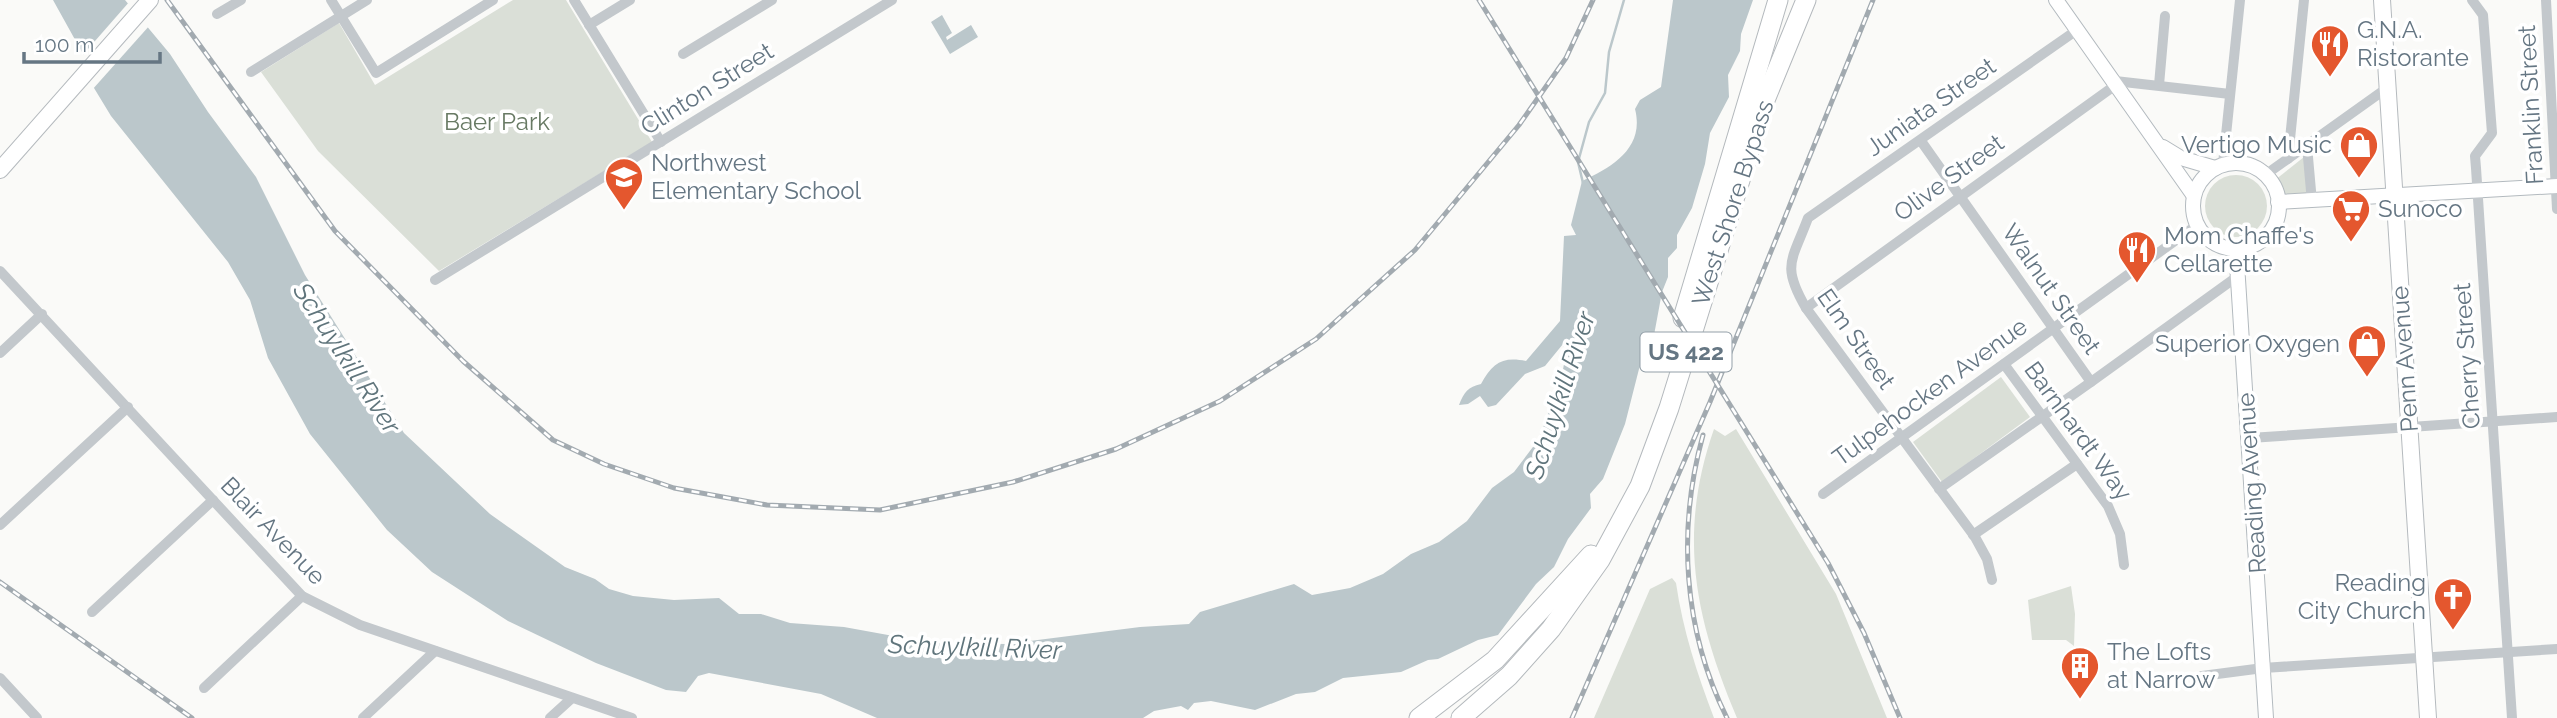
<svg xmlns="http://www.w3.org/2000/svg" width="2557" height="718" font-family="Raleway,sans-serif">
	<style>
		.green { fill: #dadfd7 }
		.water { fill: #bbc7cb }
		.pier { fill: #fafaf8 }
		.lines { fill: none; stroke-linecap: round; stroke-linejoin: round }
		.stream { stroke: #bbc7cb; stroke-width: 2.5 }
		.secondary-casing { stroke: #b3babf; stroke-width: 16 }
		.primary-casing { stroke: #b5babe; stroke-width: 18 }
		.highway-casing { stroke: #b4b9bd; stroke-width: 21 }
		.street { stroke: #c3c8cc; stroke-width: 10 }
		.secondary { stroke: #fff; stroke-width: 14 }
		.primary { stroke: #fff; stroke-width: 16 }
		.highway { stroke: #fff; stroke-width: 19 }
		.rail-casing { stroke: #a2aab0; stroke-width: 5 }
		.rail { stroke: #fff; stroke-width: 2.5; stroke-dasharray: 8; stroke-linecap: butt }
		.labels { text-anchor: middle; stroke-width: 7; stroke-linejoin: round; paint-order: stroke }
		.shield { fill: #fff; stroke: #939fa8; stroke-width: 2 }
		.shield-label { font-size: 23px; font-weight: bold; fill: #657683 }
		.poi-label { font-size: 24px; fill: #657683; stroke: #fff; text-anchor: start }
		.street-label { font-size: 24px; fill: #657683; stroke: #fff }
		.park-label { font-size: 24px; fill: #687a64; stroke: #fff }
		.water-label { font-size: 26px; font-style: italic; fill: #60757c; stroke: #fff }
	</style>
	<rect width="100%" height="100%" fill="#fafaf8"/>
	<g class="green">
		<polygon points="513,0 566,0 652,142 439,271 318,151 261,72 339,23 375,85"/>
		<polygon points="2304,157 2307,193 2283,194 2275,180"/>
		<circle cx="2236" cy="206" r="31"/>
		<polygon points="2001,377 2030,417 1942,482 1913,442"/>
		<path d="M1714 429 1725 436 1736 429 1836 594 1887 718H1737C1695 618 1677 535 1714 429Z"/>
		<path d="M1672 578 1676 583C1683 631 1697 673 1714 718H1594L1650 589Z"/>
		<polygon points="2071,586 2075,614 2074,646 2066,640 2032,640 2028,600"/>
	</g>
	<g class="water">
		<path d="M53 0H125L170 54 208 112 256 177 305 275 404 433 490 514 565 567 595 579 609 589 633 596 674 600 719 598 739 614H761L790 623 844 627 932 643 1007 644 1140 627 1189 624 1200 612 1294 584 1312 595 1350 588 1383 574 1411 554 1439 542 1467 521 1492 488 1514 472 1539 439 1562 375 1566 353 1563 344 1545 366 1525 374 1496 405 1488 407 1480 396 1468 404 1459 405C1464 392 1468 387 1481 384 1492 363 1503 356 1526 361L1560 321 1564 236 1576 235 1571 225 1582 181C1612 167 1645 148 1635 109L1640 100 1661 87 1673 0H1753L1741 34 1740 51 1728 75 1729 97 1710 133 1705 164 1692 208 1677 235V248L1668 258V277L1662 292 1652 346 1639 369 1625 424 1603 479 1590 494 1591 508 1568 539 1554 567 1536 584 1498 635 1478 640 1438 659 1428 660 1401 672 1343 678 1315 692 1296 694 1255 710 1211 701 1194 703 1188 710 1181 706 1154 711 1143 718H877L821 694 709 673 698 676 686 692 666 690 596 663 508 621 432 572 387 530 310 434 268 358 250 300 228 262 111 116 94 88 88 63Z"/>
		<polygon points="942,15 952,33 946,37 947,40 971,25 978,37 950,54 931,22"/>
	</g>
	<polygon class="pier" points="130,1 150,25 92,90 81,57"/>
	<g class="lines">
		<polyline class="stream" points="1583,183 1578,162 1589,122 1605,93 1609,52 1624,0"/>
		<g class="secondary-casing">
			<g id="secondary">
				<polyline points="2056,0 2194,196"/>
				<polyline points="2163,147 2181,158 2215,168"/>
				<circle cx="2236" cy="206" r="43"/>
				<polyline points="2278,202 2557,186"/>
				<polyline points="2236,248 2266,718"/>
			</g>
		</g>
		<g class="primary-casing">
			<g id="primary">
				<polyline points="2382,0 2428,718"/>
				<polyline points="0,170 150,0"/>
			</g>
		</g>
		<g class="highway-casing">
			<g id="highway">
				<polyline points="1683,318 1778,0"/>
				<polyline points="1419,718 1495,660 1591,555"/>
				<polyline points="1461,718 1509,676 1551,629 1600,560 1640,486 1669,408 1765,100 1806,0"/>
			</g>
		</g>
		<g class="street">
			<polyline points="331,0 376,73 493,0"/>
			<polyline points="574,0 661,142"/>
			<polyline points="2472,0 2483,15 2492,133 2475,156 2476,168 2512,718"/>
			<polyline points="2546,0 2557,209"/>
			<polyline points="217,14 241,0"/>
			<polyline points="589,25 630,0"/>
			<polyline points="683,54 772,0"/>
			<polyline points="251,72 367,0"/>
			<polyline points="2115,81 2230,94"/>
			<polyline points="2159,85 2165,16"/>
			<polyline points="1921,141 2091,382 2238,276"/>
			<polyline points="2307,146 2312,202"/>
			<polyline points="2288,159 2304,0"/>
			<polyline points="2223,164 2240,0"/>
			<polyline points="2265,175 2387,88"/>
			<polyline points="0,271 302,596 360,625 632,718"/>
			<polyline points="435,280 892,0"/>
			<polyline points="1806,308 2117,84"/>
			<polyline points="0,353 42,314"/>
			<polyline points="2004,364 2108,506 2120,534 2124,565"/>
			<polyline points="2250,438 2557,417"/>
			<polyline points="1939,489 2091,382"/>
			<polyline points="1823,494 2197,225"/>
			<polyline points="0,525 128,407"/>
			<polyline points="1973,535 2077,464"/>
			<path d="M1992 580 1987 559 1975 537 1806 308C1781 265 1792 261 1808 218L2077 30"/>
			<polyline points="92,612 213,500"/>
			<polyline points="2202,676 2263,668 2557,649"/>
			<polyline points="0,678 37,718"/>
			<polyline points="204,688 302,596"/>
			<polyline points="363,718 435,651"/>
			<polyline points="550,718 572,698"/>
		</g>
		<use href="#secondary" class="secondary"/>
		<use href="#primary" class="primary"/>
		<use href="#highway" class="highway"/>
		<g class="rail-casing">
			<g id="rail">
				<polyline points="167,0 335,231 463,361 553,440 604,464 674,488 767,505 880,510 1013,482 1116,449 1220,401 1316,339 1415,250 1519,125 1566,58 1593,0"/>
				<polyline points="1479,0 1828,563 1864,633 1900,718"/>
				<path d="M1703 435C1677 529 1683 630 1727 718"/>
				<polyline points="0,582 192,718"/>
				<polyline points="1572,718 1710,402 1873,0"/>
			</g>
		</g>
		<use href="#rail" class="rail"/>
	</g>
	<defs>
		<g id="restaurant-pin" transform="scale(2.0125)"><path d="M0 17L-7.5 6A9.5 9.5 0 1 1 7.5 6Z" fill="#e4572e" stroke="#fff"/><path d="M-5-6h1v4h1v-4h1v4h1v-4h1v5L-1.5 .5V6h-2V.5L-5-1ZM5-6V6H3V1.5H1.5Q1.5-4 5-6Z" fill="#fff"/></g>
		<g id="shop-pin" transform="scale(2.0125)"><path d="M0 17L-7.5 6A9.5 9.5 0 1 1 7.5 6Z" fill="#e4572e" stroke="#fff"/><path d="M-5-2.5h2.3a2.7 3.5 0 0 1 5.4 0H5L5.5 6h-11ZM-1.5-2.5h3a1.5 2.3 0 0 0-3 0Z" fill="#fff"/></g>
		<g id="school-pin" transform="scale(2.0125)"><path d="M0 17L-7.5 6A9.5 9.5 0 1 1 7.5 6Z" fill="#e4572e" stroke="#fff"/><path d="M0-5L7-2L0 1L-7-2ZM-4 1L0 2.5L4 1V4Q0 6-4 4Z" fill="#fff"/></g>
		<g id="supermarket-pin" transform="scale(2.0125)"><path d="M0 17L-7.5 6A9.5 9.5 0 1 1 7.5 6Z" fill="#e4572e" stroke="#fff"/><path d="M-6-5.5h2.5l.6 2H6L4.5 2H-2.5L-4.4-4H-6ZM-1.5 3.2a1.3 1.3 0 1 0 .1 0ZM3 3.2a1.3 1.3 0 1 0 .1 0Z" fill="#fff"/></g>
		<g id="church-pin" transform="scale(2.0125)"><path d="M0 17L-7.5 6A9.5 9.5 0 1 1 7.5 6Z" fill="#e4572e" stroke="#fff"/><path d="M-1.2-6h2.4v3.5h3.3v2.4h-3.3V6h-2.4V-.1h-3.3v-2.4h3.3Z" fill="#fff"/></g>
		<g id="building-pin" transform="scale(2.0125)"><path d="M0 17L-7.5 6A9.5 9.5 0 1 1 7.5 6Z" fill="#e4572e" stroke="#fff"/><path d="M-4-6H4V6H1V3H-1V6H-4ZM-2.5-4.3h1.7v1.8h-1.7ZM.8-4.3h1.7v1.8H.8ZM-2.5-1h1.7V.8h-1.7ZM.8-1h1.7V.8H.8Z" fill="#fff"/></g>
	</defs>
	<g fill-rule="evenodd">
		<use href="#restaurant-pin" x="2330" y="44"/>
		<use href="#shop-pin" x="2359" y="145"/>
		<use href="#school-pin" x="624" y="177"/>
		<use href="#supermarket-pin" x="2351" y="209"/>
		<use href="#restaurant-pin" x="2137" y="250"/>
		<use href="#shop-pin" x="2367" y="344"/>
		<use href="#church-pin" x="2453" y="597"/>
		<use href="#building-pin" x="2080" y="666"/>
	</g>
	<g class="labels">
		<rect class="shield" x="1640.5" y="332.5" width="91" height="39" rx="5"/>
		<g class="shield-label">
			<text x="1686" y="360">US 422</text>
		</g>
		<g class="poi-label">
			<text x="2357" y="38">G.N.A.<tspan x="2357" dy="28">Ristorante</tspan></text>
			<text x="2332" y="153" text-anchor="end">Vertigo Music</text>
			<text x="651" y="171">Northwest<tspan x="651" dy="28">Elementary School</tspan></text>
			<text x="2378" y="217">Sunoco</text>
			<text x="2164" y="244">Mom Chaffe's<tspan x="2164" dy="28">Cellarette</tspan></text>
			<text x="2340" y="352" text-anchor="end">Superior Oxygen</text>
			<text x="2426" y="591" text-anchor="end">Reading<tspan x="2426" dy="28">City Church</tspan></text>
			<text x="2107" y="660">The Lofts<tspan x="2107" dy="28">at Narrow</tspan></text>
		</g>
		<g class="street-label">
			<text transform="translate(707 89) rotate(-32)" y="8">Clinton Street</text>
			<text transform="translate(2531 105) rotate(-93)" y="8">Franklin Street</text>
			<text transform="translate(1931 107) rotate(-35)" y="8">Juniata Street</text>
			<text transform="translate(1949 178) rotate(-36)" y="8">Olive Street</text>
			<text transform="translate(1733 203) rotate(-72)" y="8">West Shore Bypass</text>
			<text transform="translate(2051 289) rotate(55)" y="8">Walnut Street</text>
			<text transform="translate(1856 339) rotate(55)" y="8">Elm Street</text>
			<text transform="translate(2467 356) rotate(-94)" y="8">Cherry Street</text>
			<text transform="translate(2405 359) rotate(-94)" y="8">Penn Avenue</text>
			<text transform="translate(1930 392) rotate(-36)" y="8">Tulpehocken Avenue</text>
			<text transform="translate(2078 431) rotate(54)" y="8">Barnhardt Way</text>
			<text transform="translate(2252 483) rotate(-94)" y="8">Reading Avenue</text>
			<text transform="translate(273 531) rotate(46)" y="8">Blair Avenue</text>
		</g>
		<g class="park-label">
			<text x="497" y="130">Baer Park</text>
		</g>
		<g class="water-label">
			<text transform="translate(347 358) rotate(57)" y="9">Schuylkill River</text>
			<text transform="translate(1560 395) rotate(-72)" y="9">Schuylkill River</text>
			<text transform="translate(975 647) rotate(2)" y="9">Schuylkill River</text>
		</g>
	</g>
	<path d="M24 52v10h136v-10" fill="none" stroke="#657683" stroke-width="3.5"/>
	<text x="35" y="52" font-size="21" fill="#657683" stroke="#ffffff" stroke-width="5" paint-order="stroke">100 m</text>
</svg>
